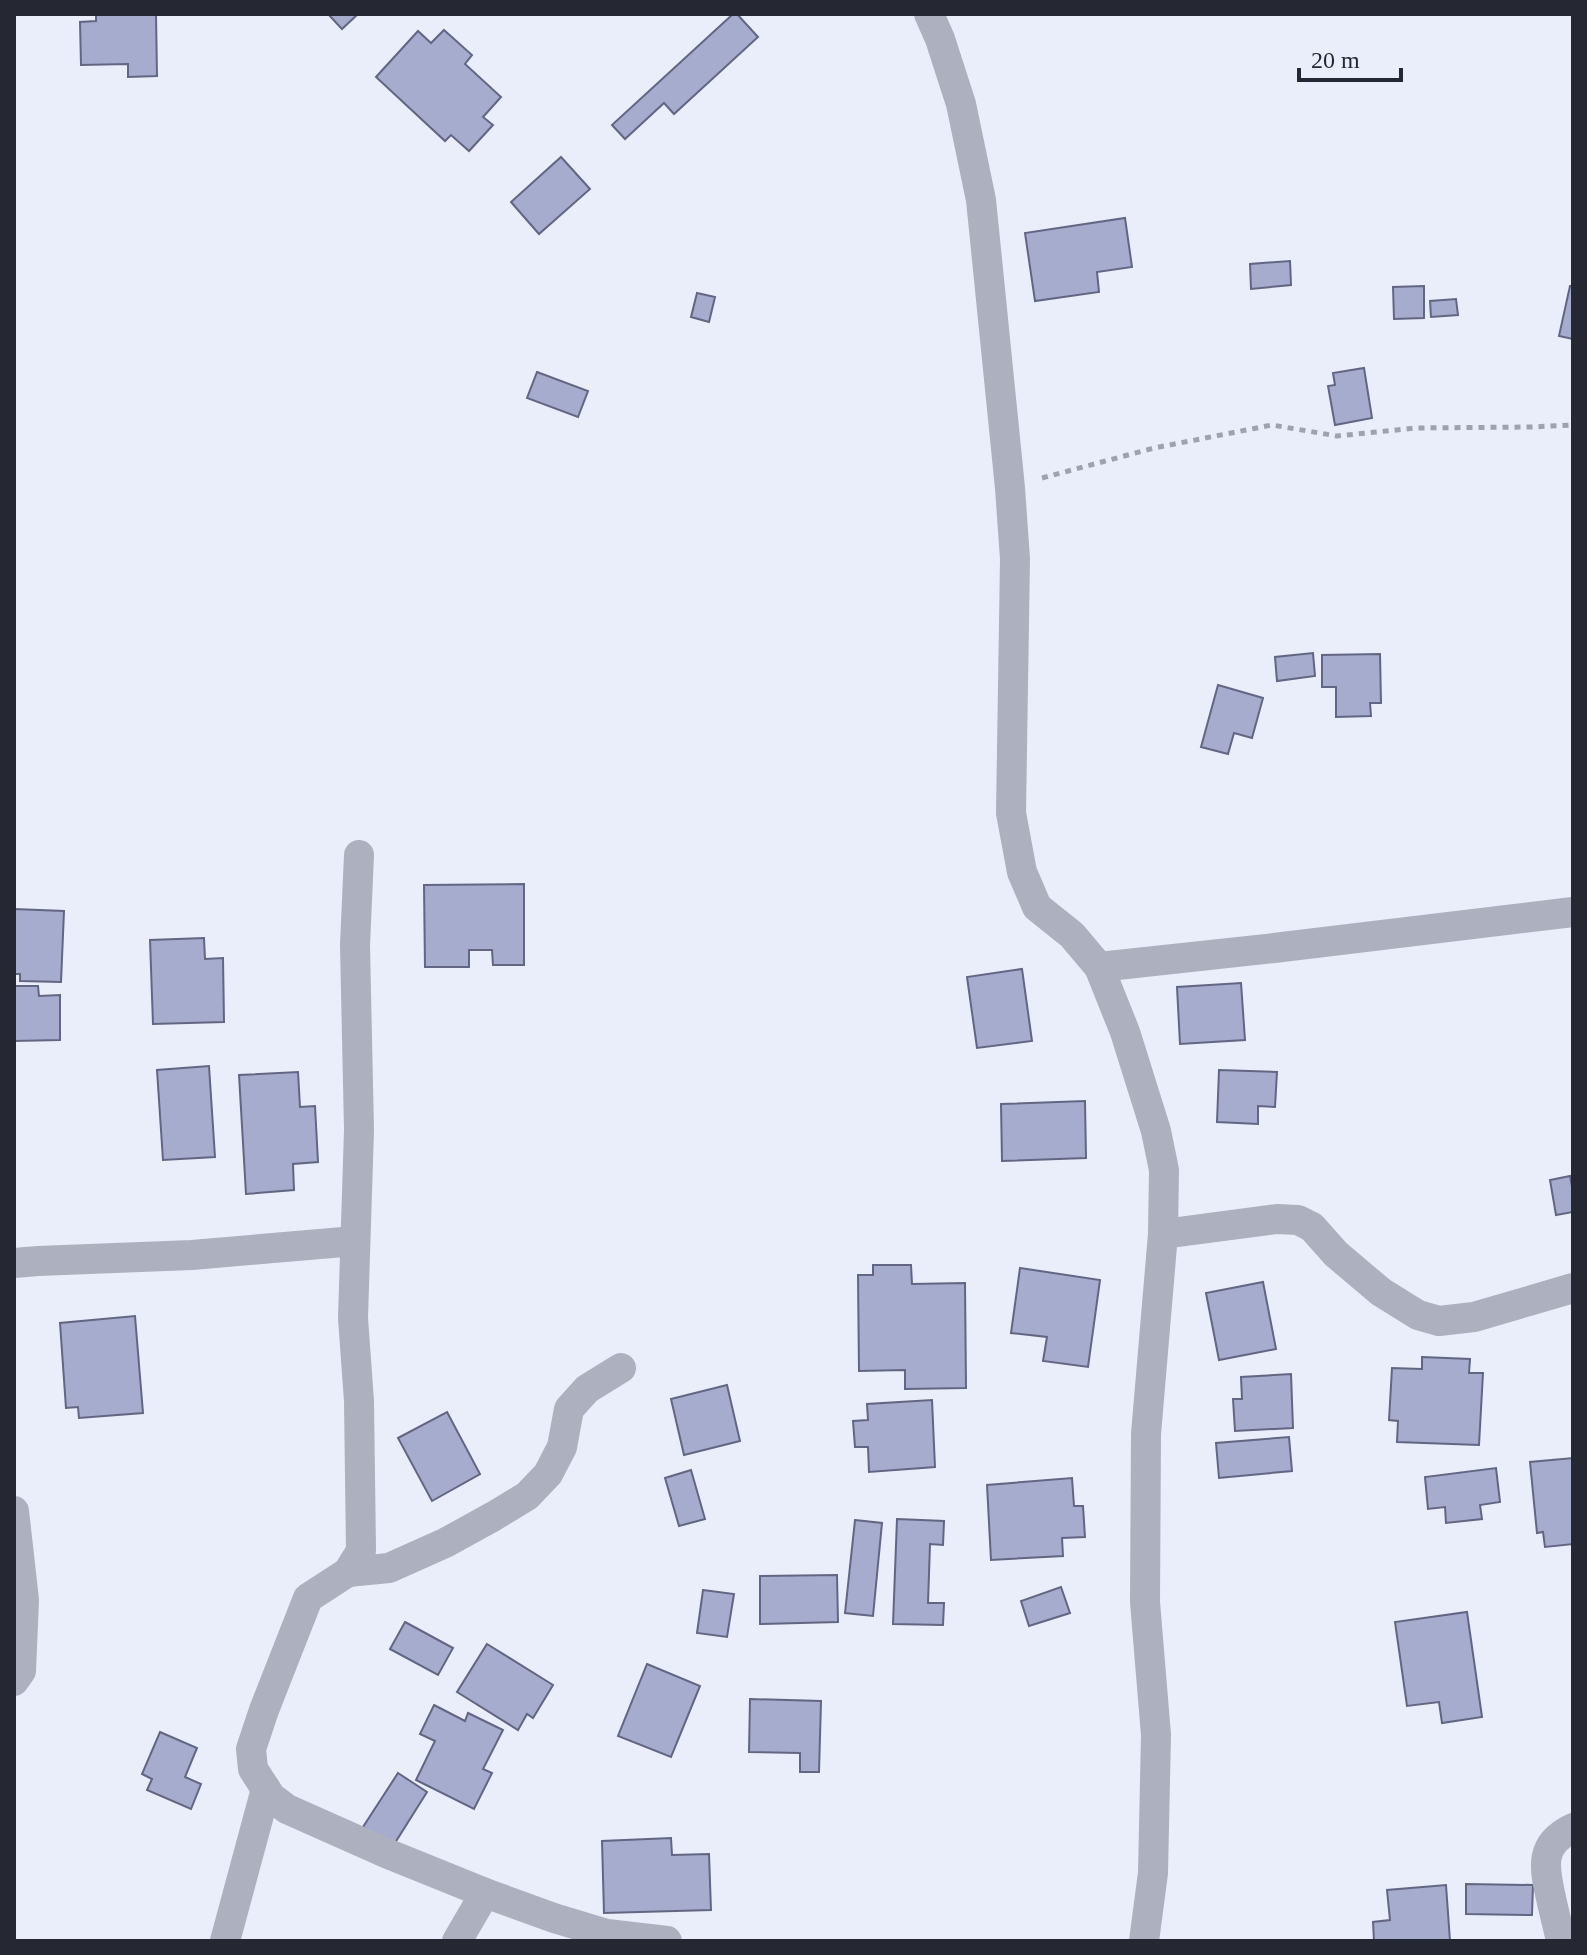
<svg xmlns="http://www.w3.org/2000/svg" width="1587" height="1955" font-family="'Times New Roman',serif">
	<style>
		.building { fill: #a6acce; stroke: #626683; stroke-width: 2 }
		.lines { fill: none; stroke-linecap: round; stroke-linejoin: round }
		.path { stroke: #9fa2ae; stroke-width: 5; stroke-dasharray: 6 6; stroke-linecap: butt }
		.minor { stroke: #adb0be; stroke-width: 30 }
	</style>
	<rect width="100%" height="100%" fill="#eaedfa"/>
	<g class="building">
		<polygon points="96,14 156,14 157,76 128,77 128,64 81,65 80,22 96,21"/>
		<polygon points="328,14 358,14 342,29"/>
		<polygon points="733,14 737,14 758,37 674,114 664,103 625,139 612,125"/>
		<polygon points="444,30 472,55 465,64 501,97 483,117 493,125 469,151 451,135 445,141 376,77 418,31 431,43"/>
		<polygon points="561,157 590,189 539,234 511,202"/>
		<polygon points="1125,218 1132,267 1097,272 1099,292 1035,301 1025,233"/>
		<polygon points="1290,261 1291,285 1251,289 1250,264"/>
		<polygon points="1424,286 1424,318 1394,319 1393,287"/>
		<polygon points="1570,286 1573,286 1573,339 1559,336"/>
		<polygon points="697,293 715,297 709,322 691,317"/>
		<polygon points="1456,299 1458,315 1431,317 1430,301"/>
		<polygon points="1364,368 1372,418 1335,425 1328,386 1335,385 1333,373"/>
		<polygon points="537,372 588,391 578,417 527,398"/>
		<polygon points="1313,653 1315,676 1277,681 1275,657"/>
		<polygon points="1380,654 1381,703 1370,703 1371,716 1336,717 1336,687 1322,687 1322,655"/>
		<polygon points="1218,685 1263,698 1252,738 1234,733 1228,754 1201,747"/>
		<polygon points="524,884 524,965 493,965 492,950 469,950 469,967 425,967 424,885"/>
		<polygon points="14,909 64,911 61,982 20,981 20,974 14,974"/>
		<polygon points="204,938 205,959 223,958 224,1022 153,1024 150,940"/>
		<polygon points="1022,969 1032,1041 977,1048 967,977"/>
		<polygon points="1241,983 1245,1040 1180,1044 1177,987"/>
		<polygon points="14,986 38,986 39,996 60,995 60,1040 14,1041"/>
		<polygon points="209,1066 215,1157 163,1160 157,1070"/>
		<polygon points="1219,1070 1277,1072 1275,1107 1258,1106 1258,1124 1217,1122"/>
		<polygon points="298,1072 300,1107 315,1106 318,1162 293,1164 294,1190 246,1194 239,1075"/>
		<polygon points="1085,1101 1086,1158 1002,1161 1001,1104"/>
		<polygon points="1570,1176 1573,1192 1573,1212 1556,1215 1550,1180"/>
		<polygon points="873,1265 911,1265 912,1284 965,1283 966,1388 905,1389 905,1370 859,1371 858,1275 873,1275"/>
		<polygon points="1020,1268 1100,1280 1088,1367 1043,1361 1047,1337 1011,1333"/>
		<polygon points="1263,1282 1276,1349 1219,1360 1206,1293"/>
		<polygon points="135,1316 143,1413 79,1418 78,1407 66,1408 60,1323"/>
		<polygon points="1422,1357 1470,1359 1469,1373 1483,1373 1479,1445 1397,1442 1398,1421 1389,1420 1392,1368 1422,1369"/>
		<polygon points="1291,1374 1293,1428 1235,1431 1233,1399 1242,1399 1241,1377"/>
		<polygon points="727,1385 740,1441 684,1455 671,1399"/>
		<polygon points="932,1400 935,1467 869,1472 868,1447 855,1447 853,1421 868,1420 867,1404"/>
		<polygon points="447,1412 480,1474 432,1501 398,1438"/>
		<polygon points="1289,1437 1292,1471 1219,1478 1216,1443"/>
		<polygon points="1573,1458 1573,1548 1573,1544 1545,1547 1543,1532 1537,1533 1530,1462"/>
		<polygon points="1496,1468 1500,1502 1480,1505 1482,1519 1446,1523 1445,1507 1428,1509 1425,1477"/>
		<polygon points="691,1470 705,1519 679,1526 665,1478"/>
		<polygon points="1072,1478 1074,1506 1083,1506 1085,1537 1062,1538 1063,1556 991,1560 987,1485"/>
		<polygon points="897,1519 944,1521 943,1545 930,1544 928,1603 944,1603 943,1625 893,1624"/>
		<polygon points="855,1520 882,1523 873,1616 845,1613"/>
		<polygon points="837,1575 838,1622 760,1624 760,1576"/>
		<polygon points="1061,1587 1070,1613 1029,1626 1021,1601"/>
		<polygon points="703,1590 734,1594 727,1637 697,1633"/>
		<polygon points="1467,1612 1482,1717 1442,1723 1439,1702 1407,1706 1395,1622"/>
		<polygon points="405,1622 453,1648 438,1675 390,1649"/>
		<polygon points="487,1644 553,1685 533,1718 527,1714 518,1730 457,1692"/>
		<polygon points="647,1664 700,1686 671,1757 618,1736"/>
		<polygon points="750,1699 821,1701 819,1772 800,1772 800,1753 749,1752"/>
		<polygon points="434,1705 465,1721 468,1713 503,1730 483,1769 492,1773 474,1809 416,1780 435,1741 420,1734"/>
		<polygon points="160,1732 197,1748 185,1777 201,1784 191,1809 147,1790 152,1779 142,1774"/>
		<polygon points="398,1773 427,1792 393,1846 363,1827"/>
		<polygon points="671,1838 672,1855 709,1854 711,1910 604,1913 602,1841"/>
		<polygon points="1466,1884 1533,1885 1532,1915 1466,1914"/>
		<polygon points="1446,1885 1450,1941 1374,1941 1373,1922 1390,1920 1387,1890"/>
	</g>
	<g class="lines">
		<polyline class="path" points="1042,478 1154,448 1272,425 1337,436 1416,428 1531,427 1573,425"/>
		<g class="minor">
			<polyline points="929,14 940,39 961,104 981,200 1010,488 1015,559 1011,813 1022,872 1037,907 1072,935 1099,967 1125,1032 1156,1131 1164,1170 1163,1234 1146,1434 1145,1602 1156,1735 1153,1873 1144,1941"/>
			<polyline points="359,855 355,945 359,1130 353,1318 359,1401 361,1551 348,1572 308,1598 264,1710 251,1749 253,1769 271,1797 287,1809 386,1853 485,1893 554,1918 607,1934 667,1941"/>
			<polyline points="1099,967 1274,948 1573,912"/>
			<polyline points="1163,1234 1277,1219 1298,1220 1312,1227 1336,1254 1381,1292 1418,1315 1439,1321 1474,1317 1573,1288"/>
			<polyline points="14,1263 38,1261 192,1255 355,1241"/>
			<polyline points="14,1511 24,1600 21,1671 14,1681"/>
			<polyline points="348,1572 389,1568 445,1543 494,1516 527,1496 548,1474 562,1447 569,1409 587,1389 621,1368"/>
			<polyline points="225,1941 266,1789"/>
			<polyline points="457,1941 485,1893"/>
			<path d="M1561 1941C1558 1927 1554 1912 1551 1898 1544 1867 1539 1844 1573 1828"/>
		</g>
	</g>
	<rect width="1587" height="1955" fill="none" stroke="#252733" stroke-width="32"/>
	<path d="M1299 68v12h102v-12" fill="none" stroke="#252733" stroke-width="4"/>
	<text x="1311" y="68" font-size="24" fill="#252733" stroke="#eaedfa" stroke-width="6" paint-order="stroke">20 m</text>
</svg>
